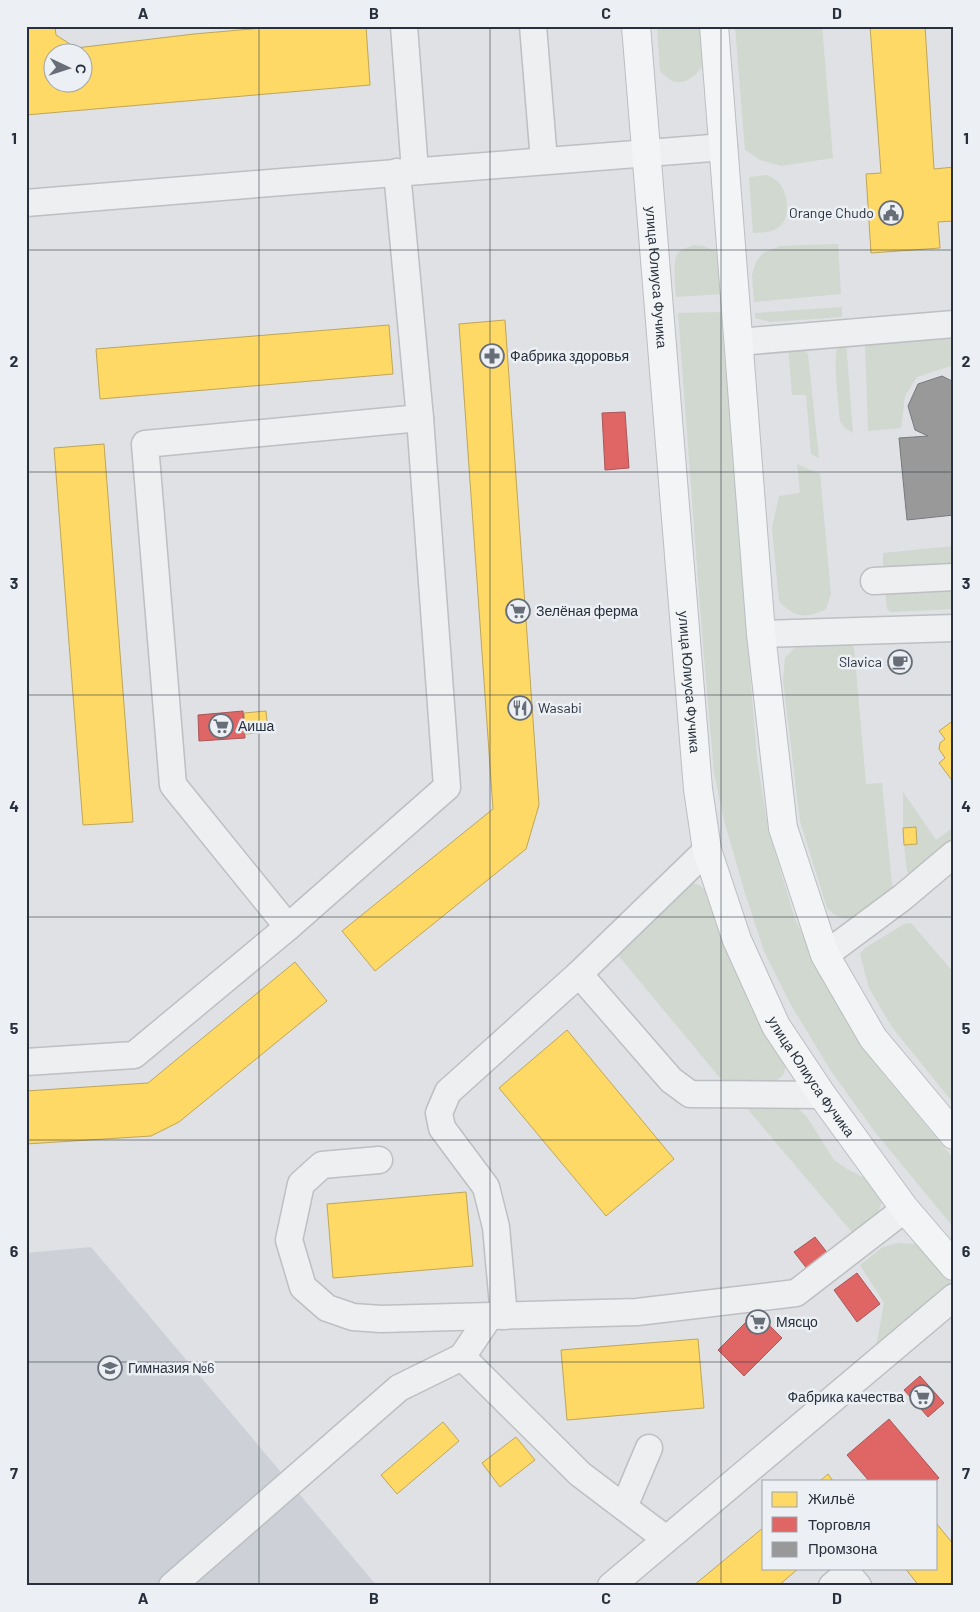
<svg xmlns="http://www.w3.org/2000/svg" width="980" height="1612" font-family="Barlow,sans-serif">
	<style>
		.built { fill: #cdd1d7 }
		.green { fill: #d0d8cf }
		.homes { fill: #ffd966; stroke: #bea659; fill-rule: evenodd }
		.shops { fill: #e06666; stroke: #a85659 }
		.industry { fill: #999; stroke: #777a7d }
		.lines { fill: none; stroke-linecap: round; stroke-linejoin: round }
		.minor-casing { stroke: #bdbfc2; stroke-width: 29 }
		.major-casing { stroke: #bbbec1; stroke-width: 30 }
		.minor { stroke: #eeeff1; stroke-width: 26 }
		.major { stroke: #f3f4f5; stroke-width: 28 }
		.grid { fill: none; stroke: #27303c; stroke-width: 1; stroke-opacity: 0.55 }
		.labels { text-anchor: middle; stroke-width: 5; stroke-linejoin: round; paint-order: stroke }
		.poi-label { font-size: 14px; fill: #27303c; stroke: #ecf0f4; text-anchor: start }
		.street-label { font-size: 14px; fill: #27303c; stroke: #ecf0f4 }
		.neatline { fill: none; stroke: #27303c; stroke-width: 2 }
		.grid-label { font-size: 16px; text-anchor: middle; font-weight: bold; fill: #27303c }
	</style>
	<rect width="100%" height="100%" fill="#dfe1e4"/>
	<polygon class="built" points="91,1247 377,1586 26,1586 26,1253"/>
	<g class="green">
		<path d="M657 26H702C703 36 706 48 705 58 703 70 689 84 676 82 670 81 665 75 660 71Z"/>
		<polygon points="735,26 822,26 833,158 781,166 760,160 745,150"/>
		<path d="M767 175C772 178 777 180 780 184 788 195 791 218 779 227 772 233 762 232 753 233L749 177Z"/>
		<polygon points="838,244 841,294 754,302 752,275 756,262 763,253 780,246"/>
		<path d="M694 245 703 246 716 251 719 260 722 294 676 297C676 286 671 260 679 252 683 248 689 247 694 245Z"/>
		<polygon points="842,307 842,317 770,322 755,318 755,313"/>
		<polygon points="721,312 757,759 768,829 795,919 836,1002 885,1076 954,1159 954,1228 875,1132 831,1071 791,1005 764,951 744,890 724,820 714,773 702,633 678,313"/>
		<polygon points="954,331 954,365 917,377 905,396 901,428 868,431 865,341"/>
		<path d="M846 342 853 433 844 427 840 421C839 408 833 358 837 349 839 345 843 344 846 342Z"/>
		<polygon points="788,345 803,346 808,355 819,458 811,454 806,395 792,395"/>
		<path d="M797 464 820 474 831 594 826 609C806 619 795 618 779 601L772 528 779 496 800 493Z"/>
		<polygon points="954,546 954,572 883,576 883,553"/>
		<polygon points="954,585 954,609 891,612 887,609 885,589"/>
		<path d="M849 638 854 647 866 784 882 783 893 894C871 909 851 933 827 908L800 821 783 680 785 658 796 646Z"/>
		<polygon points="903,792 936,840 954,827 954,841 910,877 907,871 904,845 917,844 916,827 903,828"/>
		<polygon points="691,883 699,885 707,891 739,979 777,1046 786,1066 783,1075 775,1082 725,1084 613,949"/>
		<polygon points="911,923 954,973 954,1104 892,1027 869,988 860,954 865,948 904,924"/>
		<path d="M739 1099 780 1101 798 1108 807 1117 834 1160 847 1169 876 1184 883 1197C879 1216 871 1225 856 1237Z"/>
		<polygon points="898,1243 915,1244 924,1246 950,1275 950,1286 874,1358 884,1303 860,1265 883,1247"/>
	</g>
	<g class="homes">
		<path d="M26 26H55L56 35 76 48 194 34 286 26H366L370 85 26 115ZM52 52H82V82H52Z"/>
		<polygon points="870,26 925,26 934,169 954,167 954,221 938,222 940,248 871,253 866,174 881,173"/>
		<polygon points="505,320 539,805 526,849 375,971 342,931 493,809 459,324"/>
		<polygon points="389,325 393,374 100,399 96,349"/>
		<polygon points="104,444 133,822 83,825 54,448"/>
		<polygon points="266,711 268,732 246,734 244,713"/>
		<polygon points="954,720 954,783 939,763 945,758 939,749 940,743 945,739 939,731"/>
		<polygon points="916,827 917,844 904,845 903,828"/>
		<polygon points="295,962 327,1001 179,1122 151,1136 26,1144 26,1091 148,1083"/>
		<polygon points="567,1030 674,1159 606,1216 499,1088"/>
		<polygon points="466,1192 473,1266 333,1278 327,1204"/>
		<polygon points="698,1339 704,1408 567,1420 561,1350"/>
		<polygon points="443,1422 459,1441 397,1494 381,1475"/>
		<polygon points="516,1437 535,1460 500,1487 482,1463"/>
		<polygon points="828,1474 833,1481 820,1481"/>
		<polygon points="936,1523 954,1545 954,1586 919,1586 905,1568 936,1568"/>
		<polygon points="764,1527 764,1568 799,1568 778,1586 693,1586"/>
	</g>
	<g class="shops">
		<polygon points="625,412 629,468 605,470 602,413"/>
		<polygon points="905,653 905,671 896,671 895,654"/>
		<polygon points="243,711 245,738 199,741 198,715"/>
		<polygon points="815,1237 829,1255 808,1270 794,1252"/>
		<polygon points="857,1273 880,1304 857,1322 834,1290"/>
		<polygon points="756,1312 782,1338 744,1376 718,1350"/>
		<polygon points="920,1376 944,1403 928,1417 904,1390"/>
		<polygon points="889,1419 939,1478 935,1481 869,1481 847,1455"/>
	</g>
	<polygon class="industry" points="942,376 954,382 954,515 907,520 899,438 928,436 915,430 908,406 918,384"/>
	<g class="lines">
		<g class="minor-casing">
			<g id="minor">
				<polyline points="404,26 415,171"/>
				<polyline points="533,26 544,161"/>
				<polyline points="26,203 282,182 724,147"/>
				<polyline points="739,342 954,324"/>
				<polyline points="874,581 954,577"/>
				<polyline points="761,634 954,628"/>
				<polyline points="707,850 579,974 671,1080 690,1094 822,1095"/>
				<polyline points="288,927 173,785 145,444 420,418"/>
				<polyline points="825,955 903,897 954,854"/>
				<polyline points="26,1062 134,1055 288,927 447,787 420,418 397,172"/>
				<polyline points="379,1160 322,1165 301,1184 289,1240 303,1287 327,1308 353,1317 381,1319 637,1312 796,1293 905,1209"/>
				<polyline points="504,1316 496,1227 486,1187 442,1128 439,1113 448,1092 579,974"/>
				<polyline points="462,1357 580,1474 666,1539"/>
				<polyline points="624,1507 649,1448"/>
				<polyline points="172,1586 399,1388 462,1357 489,1317"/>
				<polyline points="611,1586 954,1297"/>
				<polyline points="832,1586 847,1573 858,1586"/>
			</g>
		</g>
		<g class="major-casing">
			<g id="major">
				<path id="s1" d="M636 26 698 789 707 850 737 940 776 1026 822 1095 905 1209 954 1266"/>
				<polyline points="714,26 761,634 783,828 825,955 873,1038 954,1135"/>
			</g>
		</g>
		<use href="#minor" class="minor"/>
		<use href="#major" class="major"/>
	</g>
	<path class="grid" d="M259 26V1586M490 26V1586M721 26V1586M26 250H954M26 472H954M26 695H954M26 917H954M26 1140H954M26 1362H954"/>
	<defs>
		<g id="civic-ring" transform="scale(1.25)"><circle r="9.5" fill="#ecf0f4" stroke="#676e77" stroke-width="1.5"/><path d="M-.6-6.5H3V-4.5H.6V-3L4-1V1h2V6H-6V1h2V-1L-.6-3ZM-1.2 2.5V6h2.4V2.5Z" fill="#676e77"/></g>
		<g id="pharmacy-ring" transform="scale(1.25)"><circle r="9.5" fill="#ecf0f4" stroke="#676e77" stroke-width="1.5"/><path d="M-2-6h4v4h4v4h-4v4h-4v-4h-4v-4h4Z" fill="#676e77"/></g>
		<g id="supermarket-ring" transform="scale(1.25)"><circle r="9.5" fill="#ecf0f4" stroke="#676e77" stroke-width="1.5"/><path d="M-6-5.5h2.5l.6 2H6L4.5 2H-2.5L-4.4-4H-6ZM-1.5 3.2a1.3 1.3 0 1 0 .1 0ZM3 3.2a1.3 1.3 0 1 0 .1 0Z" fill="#676e77"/></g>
		<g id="cafe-ring" transform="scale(1.25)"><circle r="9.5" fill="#ecf0f4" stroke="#676e77" stroke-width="1.5"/><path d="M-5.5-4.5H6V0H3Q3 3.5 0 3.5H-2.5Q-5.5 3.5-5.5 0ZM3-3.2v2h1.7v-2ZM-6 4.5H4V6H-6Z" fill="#676e77"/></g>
		<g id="restaurant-ring" transform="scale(1.25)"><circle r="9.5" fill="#ecf0f4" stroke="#676e77" stroke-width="1.5"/><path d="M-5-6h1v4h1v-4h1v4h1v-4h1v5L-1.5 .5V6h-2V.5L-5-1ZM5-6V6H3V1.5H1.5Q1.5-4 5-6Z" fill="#676e77"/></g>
		<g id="school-ring" transform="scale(1.25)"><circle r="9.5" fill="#ecf0f4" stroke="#676e77" stroke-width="1.5"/><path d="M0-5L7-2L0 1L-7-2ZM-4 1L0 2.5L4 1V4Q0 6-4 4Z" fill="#676e77"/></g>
	</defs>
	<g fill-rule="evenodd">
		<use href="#civic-ring" x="891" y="213"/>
		<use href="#pharmacy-ring" x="492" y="356"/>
		<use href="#supermarket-ring" x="518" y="611"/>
		<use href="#cafe-ring" x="900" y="662"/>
		<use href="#restaurant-ring" x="520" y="708"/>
		<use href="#supermarket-ring" x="221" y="726"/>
		<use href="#supermarket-ring" x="758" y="1322"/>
		<use href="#school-ring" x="110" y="1368"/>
		<use href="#supermarket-ring" x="922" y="1397"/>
	</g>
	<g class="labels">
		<g class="poi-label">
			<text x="874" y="218" text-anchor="end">Orange Chudo</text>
			<text x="510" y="361">Фабрика здоровья</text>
			<text x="536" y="616">Зелёная ферма</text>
			<text x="882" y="667" text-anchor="end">Slavica</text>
			<text x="538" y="713">Wasabi</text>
			<text x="238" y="731">Аиша</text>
			<text x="776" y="1327">Мясцо</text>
			<text x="128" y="1373">Гимназия №6</text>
			<text x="904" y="1402" text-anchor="end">Фабрика качества</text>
		</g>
		<g class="street-label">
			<text dy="5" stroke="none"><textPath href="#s1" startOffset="252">улица Юлиуса Фучика</textPath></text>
			<text dy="5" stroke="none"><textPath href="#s1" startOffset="658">улица Юлиуса Фучика</textPath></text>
			<text dy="5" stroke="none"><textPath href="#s1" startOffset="1078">улица Юлиуса Фучика</textPath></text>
		</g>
	</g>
	<rect width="980" height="1612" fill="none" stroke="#ecf0f4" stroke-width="55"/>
	<rect x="762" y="1480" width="175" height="90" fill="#ecf0f4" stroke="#9da3aa"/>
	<rect x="772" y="1492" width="25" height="15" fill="#ffd966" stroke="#9da3aa"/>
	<text x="808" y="1504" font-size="15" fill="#27303c">Жильё</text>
	<rect x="772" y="1517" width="25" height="15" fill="#e06666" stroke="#9da3aa"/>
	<text x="808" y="1530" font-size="15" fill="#27303c">Торговля</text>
	<rect x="772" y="1542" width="25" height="15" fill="#999999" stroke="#9da3aa"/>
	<text x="808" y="1554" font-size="15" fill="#27303c">Промзона</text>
	<g transform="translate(68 68) rotate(94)"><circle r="24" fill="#ecf0f4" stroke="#9da3aa"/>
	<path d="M0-4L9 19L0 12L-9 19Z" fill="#676e77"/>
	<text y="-8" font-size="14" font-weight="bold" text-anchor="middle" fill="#27303c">С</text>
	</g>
	<rect x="28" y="28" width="924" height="1556" class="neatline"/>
	<g class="grid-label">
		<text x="143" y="19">A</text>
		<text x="374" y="19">B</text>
		<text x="606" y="19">C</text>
		<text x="837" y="19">D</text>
		<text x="14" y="144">1</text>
		<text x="966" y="144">1</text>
		<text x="14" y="367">2</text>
		<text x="966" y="367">2</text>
		<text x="14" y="589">3</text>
		<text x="966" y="589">3</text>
		<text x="14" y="812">4</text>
		<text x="966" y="812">4</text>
		<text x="14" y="1034">5</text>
		<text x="966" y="1034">5</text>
		<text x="14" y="1257">6</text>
		<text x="966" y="1257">6</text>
		<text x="14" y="1479">7</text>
		<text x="966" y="1479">7</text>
		<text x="143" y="1604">A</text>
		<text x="374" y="1604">B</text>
		<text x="606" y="1604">C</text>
		<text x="837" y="1604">D</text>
	</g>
</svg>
